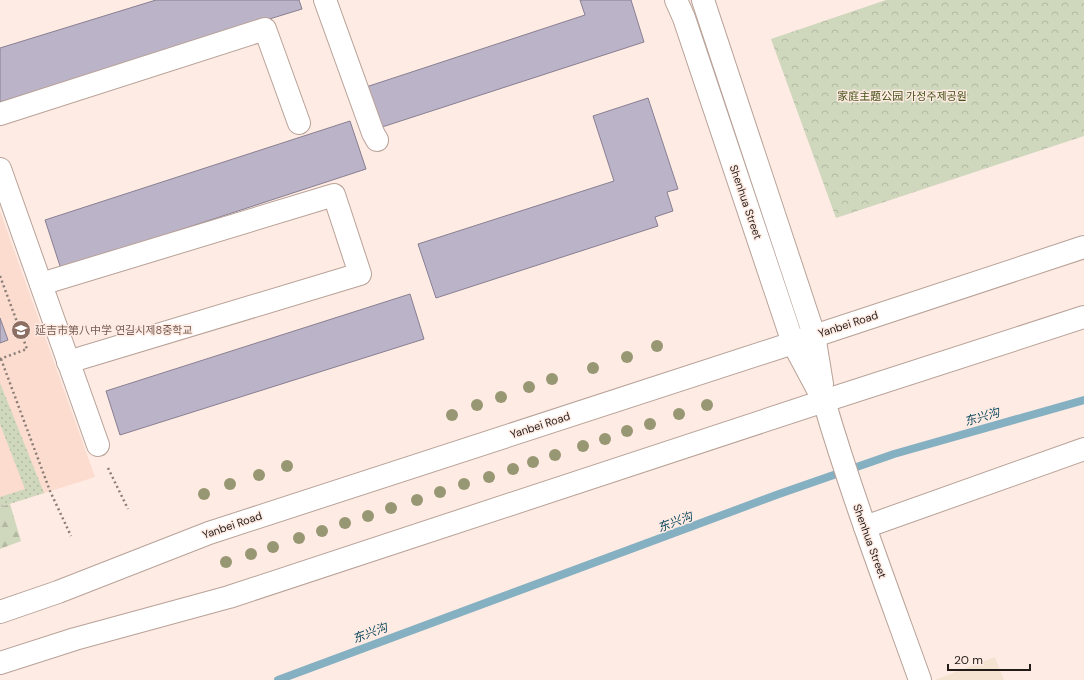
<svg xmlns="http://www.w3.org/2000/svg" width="1084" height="680" font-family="'DM Sans','Noto Sans SC','Noto Sans KR',sans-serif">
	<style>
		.commercial { fill: #f3e3d0 }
		.built { fill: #fbdccf }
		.grass { fill: url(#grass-dots) }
		.forest { fill: url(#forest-firs) }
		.park { fill: url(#park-crowns) }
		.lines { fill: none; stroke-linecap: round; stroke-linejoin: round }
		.stream { stroke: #85b0c2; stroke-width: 8 }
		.building { fill: #bbb3c7; stroke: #887f92 }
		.minor-casing { stroke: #b8a298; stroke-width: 24 }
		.major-casing { stroke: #b8a298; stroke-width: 24 }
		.path { stroke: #8a7d78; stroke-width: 2.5; stroke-dasharray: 2 3; stroke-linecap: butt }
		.minor { stroke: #fff; stroke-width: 22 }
		.major { stroke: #fff; stroke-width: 22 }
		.tree { fill: #989773 }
		.labels { text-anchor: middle; stroke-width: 3; stroke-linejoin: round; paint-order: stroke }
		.park-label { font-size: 11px; fill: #455218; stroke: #feebe3 }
		.street-label { font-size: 11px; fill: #241c19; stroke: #feebe3 }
		.education-label { font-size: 11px; fill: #785e54; stroke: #feebe3; text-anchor: start }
		.water-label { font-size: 12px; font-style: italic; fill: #154f63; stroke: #feebe3 }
	</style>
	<defs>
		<pattern id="grass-dots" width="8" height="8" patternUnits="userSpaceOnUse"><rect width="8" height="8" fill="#cfd7bd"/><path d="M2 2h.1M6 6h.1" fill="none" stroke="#b2b8a2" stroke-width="1.8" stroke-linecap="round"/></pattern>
		<pattern id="forest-firs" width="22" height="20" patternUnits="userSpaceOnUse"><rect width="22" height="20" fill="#cfd7bd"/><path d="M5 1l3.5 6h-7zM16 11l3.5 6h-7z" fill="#b2b8a2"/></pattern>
		<pattern id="park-crowns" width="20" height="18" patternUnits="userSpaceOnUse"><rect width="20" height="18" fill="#cfd7bd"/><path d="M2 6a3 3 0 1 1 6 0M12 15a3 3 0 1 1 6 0" fill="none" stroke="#b2b8a2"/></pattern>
	</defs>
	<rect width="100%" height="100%" fill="#feebe3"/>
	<polygon class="commercial" points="995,657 1004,680 935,680"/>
	<polygon class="built" points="0,211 95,477 0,507"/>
	<polygon class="grass" points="0,383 44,493 0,507 0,497 25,489 0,424"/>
	<polygon class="forest" points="10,504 21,541 0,549 0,507"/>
	<polygon class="park" points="886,0 1084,0 1084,136 836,218 771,39"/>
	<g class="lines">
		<polyline class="stream" points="278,680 779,494 894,454 1084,400"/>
	</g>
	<g class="building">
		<polygon points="156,0 299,0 302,9 0,102 0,48"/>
		<polygon points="580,0 631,0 644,42 376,129 363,88 585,15"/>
		<polygon points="648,98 678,189 667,192 673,211 655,217 658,226 436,298 418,244 614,181 593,116"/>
		<polygon points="350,121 366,169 61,269 45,220"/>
		<polygon points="410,294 424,339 120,435 106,391"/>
		<polygon points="0,318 8,340 0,343"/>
	</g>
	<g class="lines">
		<g class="minor-casing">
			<g id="minor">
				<polyline points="325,0 373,133 377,140"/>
				<polyline points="0,114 265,29 299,123"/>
				<polyline points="0,169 98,445"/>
				<polyline points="41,284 334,195 360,274 68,362"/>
				<path d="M824 401C852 496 887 588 920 680"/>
				<polyline points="865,527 1084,449"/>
			</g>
		</g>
		<g class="major-casing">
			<g id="major">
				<polyline points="676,0 684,18 793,343 824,401"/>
				<polyline points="703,0 814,335 822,384"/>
				<polyline points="0,612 58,592 209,533 793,343 1084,247"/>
				<polyline points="0,663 75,639 229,597 824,401 1084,317"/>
			</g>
		</g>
		<g class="path">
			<polyline points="0,276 27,349 0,359"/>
			<polyline points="1,359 50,491 71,536"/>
			<polyline points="108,468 128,509"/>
		</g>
		<use href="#minor" class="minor"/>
		<use href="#major" class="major"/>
	</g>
	<g class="tree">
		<circle cx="657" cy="346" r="6"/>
		<circle cx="627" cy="357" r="6"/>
		<circle cx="593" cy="368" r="6"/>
		<circle cx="552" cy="379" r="6"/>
		<circle cx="529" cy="387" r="6"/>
		<circle cx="501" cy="397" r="6"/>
		<circle cx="477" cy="405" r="6"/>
		<circle cx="707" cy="405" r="6"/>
		<circle cx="679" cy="414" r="6"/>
		<circle cx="452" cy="415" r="6"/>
		<circle cx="650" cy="424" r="6"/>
		<circle cx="627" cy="431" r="6"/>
		<circle cx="605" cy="439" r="6"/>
		<circle cx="583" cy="446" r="6"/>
		<circle cx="555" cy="455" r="6"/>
		<circle cx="533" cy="462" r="6"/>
		<circle cx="287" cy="466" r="6"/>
		<circle cx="513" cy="469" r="6"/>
		<circle cx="259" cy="475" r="6"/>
		<circle cx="489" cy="477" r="6"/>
		<circle cx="230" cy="484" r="6"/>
		<circle cx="464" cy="484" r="6"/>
		<circle cx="440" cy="492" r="6"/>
		<circle cx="204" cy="494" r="6"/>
		<circle cx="417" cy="500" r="6"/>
		<circle cx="391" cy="508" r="6"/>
		<circle cx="368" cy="516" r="6"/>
		<circle cx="345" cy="523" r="6"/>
		<circle cx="322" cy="531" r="6"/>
		<circle cx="299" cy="538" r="6"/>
		<circle cx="273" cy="547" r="6"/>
		<circle cx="251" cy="554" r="6"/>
		<circle cx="226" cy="562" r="6"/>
	</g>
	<defs>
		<g id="school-disc" transform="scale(1)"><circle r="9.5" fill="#8d6e63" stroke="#feebe3"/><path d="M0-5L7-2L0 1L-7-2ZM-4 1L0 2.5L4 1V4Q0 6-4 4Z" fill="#fff"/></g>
	</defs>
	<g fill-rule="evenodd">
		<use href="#school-disc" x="21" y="330"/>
	</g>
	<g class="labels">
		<g class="park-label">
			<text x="902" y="100">家庭主题公园 가정주제공원</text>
		</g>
		<g class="street-label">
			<text transform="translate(746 202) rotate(71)" y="4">Shenhua Street</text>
			<text transform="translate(848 324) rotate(-18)" y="4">Yanbei Road</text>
			<text transform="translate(540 425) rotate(-18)" y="4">Yanbei Road</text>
			<text transform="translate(232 525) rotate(-19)" y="4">Yanbei Road</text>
			<text transform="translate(870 541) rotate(70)" y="4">Shenhua Street</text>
		</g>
		<g class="education-label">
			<text x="35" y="334">延吉市第八中学 연길시제8중학교</text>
		</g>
		<g class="water-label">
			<text transform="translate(982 417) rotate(-16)" y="4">东兴沟</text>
			<text transform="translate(675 522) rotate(-20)" y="4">东兴沟</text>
			<text transform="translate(370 633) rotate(-20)" y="4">东兴沟</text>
		</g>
	</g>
	<path d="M948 664v6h82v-6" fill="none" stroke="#241c19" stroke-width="2"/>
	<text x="954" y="664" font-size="12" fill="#241c19" stroke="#feebe3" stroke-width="3" paint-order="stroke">20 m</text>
</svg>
